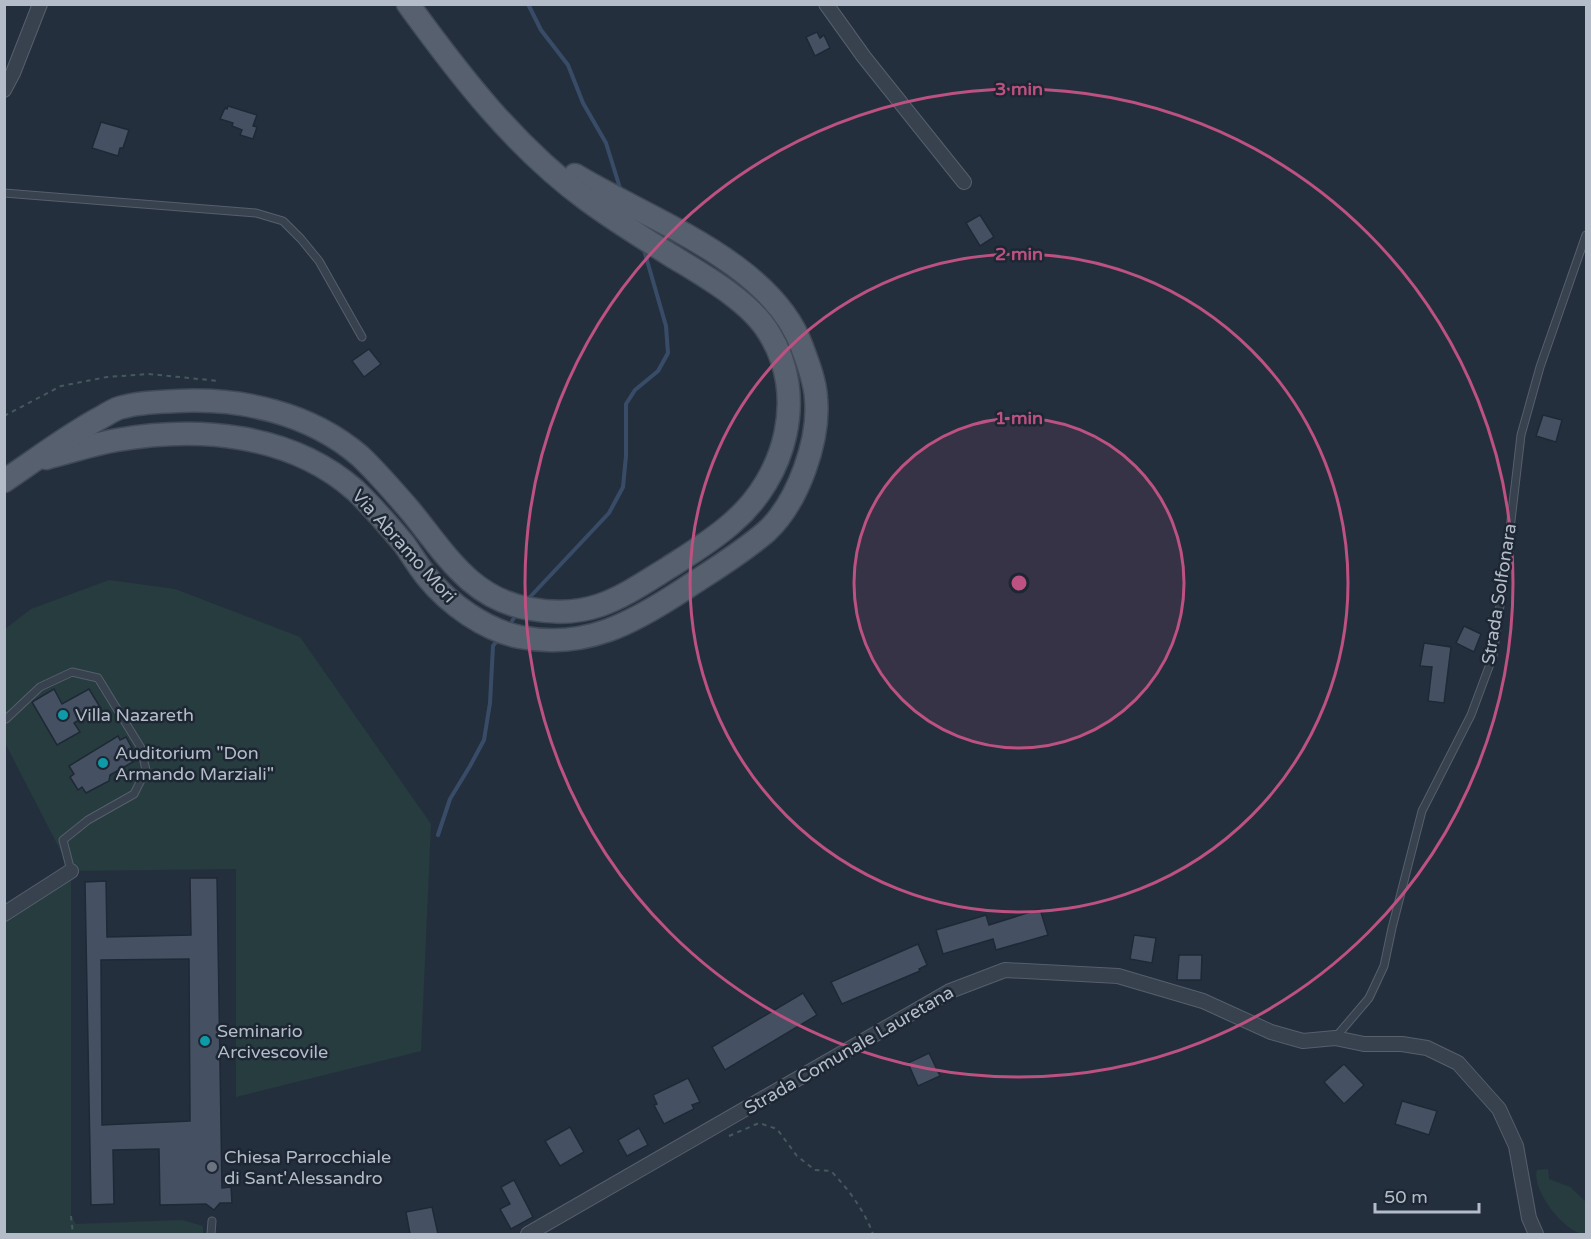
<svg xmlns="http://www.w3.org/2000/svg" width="1591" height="1239" font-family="'Varela Round',sans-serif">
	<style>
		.green { fill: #263c3f }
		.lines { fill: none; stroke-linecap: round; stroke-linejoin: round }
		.stream { stroke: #394c67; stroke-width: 4 }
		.building { fill: #455162; stroke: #1f2835; stroke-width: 1.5; fill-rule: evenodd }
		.service-casing { stroke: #565f6c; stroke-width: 9 }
		.minor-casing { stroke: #565f6c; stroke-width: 16 }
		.primary-casing { stroke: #414a57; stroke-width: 25 }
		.path { stroke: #44595c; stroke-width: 2; stroke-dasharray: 4.5 4.5; stroke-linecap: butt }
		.service { stroke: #38414e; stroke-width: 7 }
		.minor { stroke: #38414e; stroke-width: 14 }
		.primary { stroke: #56606e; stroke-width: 22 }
		.ring { fill: none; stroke: #bd5182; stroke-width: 3 }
		.culture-dot { fill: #0f9aa8; stroke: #1d2633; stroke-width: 2 }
		.worship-dot { fill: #6b7280; stroke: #1d2633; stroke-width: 2 }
		.labels { text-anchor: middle; stroke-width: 5; stroke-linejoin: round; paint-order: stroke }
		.street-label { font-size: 18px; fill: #b4bcc9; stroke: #1d2633 }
		.poi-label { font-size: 18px; fill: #b4bcc9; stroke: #1d2633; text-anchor: start }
		.centre { fill: #bd5182; stroke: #1d2633; stroke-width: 3 }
		.ring-label { font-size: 18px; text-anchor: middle; font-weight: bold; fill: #bd5182; stroke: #1d2633; stroke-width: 5; stroke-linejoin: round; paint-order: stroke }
	</style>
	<rect width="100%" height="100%" fill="#242f3e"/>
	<g class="green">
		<polygon points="109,580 175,589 300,637 431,824 421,1051 236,1097 236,869 71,871 71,1216 76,1224 182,1220 203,1226 203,1234 5,1234 5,914 71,871 5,743 5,629 31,609"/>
		<path d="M1548 1169 1549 1179 1570 1187 1586 1202V1234C1566 1235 1531 1190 1537 1170Z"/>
	</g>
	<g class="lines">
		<g class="stream">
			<polyline points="528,4 541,30 568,65 583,103 606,143 620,188"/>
			<polyline points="530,597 609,513 623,487 626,456 626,404 635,390 658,371 668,353 666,326 644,250"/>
			<polyline points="512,621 514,618"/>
			<polyline points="438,835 450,799 470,766 484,740 490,703 493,646 496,642"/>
		</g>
	</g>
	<g class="building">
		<polygon points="817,32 820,38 824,35 830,48 815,56 806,37"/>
		<polygon points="228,106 257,115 253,126 257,127 253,139 240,135 242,130 232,126 233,123 220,119 225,108 227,109"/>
		<polygon points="101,122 129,130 123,148 120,148 118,156 92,148"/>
		<polygon points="980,215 994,237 980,246 966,223"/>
		<polygon points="369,349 381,364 364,377 352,361"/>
		<polygon points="1543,415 1562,420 1556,442 1536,436"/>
		<polygon points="1464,626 1481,634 1474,652 1456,643"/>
		<polygon points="1424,643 1451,647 1444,703 1428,701 1432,667 1420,666"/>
		<polygon points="54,689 62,704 89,689 100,707 74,723 80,732 57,745 32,702"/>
		<polygon points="118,736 120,740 126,737 138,759 110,775 109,781 86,793 82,787 78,790 70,777 74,774 69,766"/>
		<path d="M190 878H217L222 1188 231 1187 232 1203H220L214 1210 206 1204 160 1205 159 1149 113 1150 114 1204 91 1205 85 882 106 881 107 937 191 935ZM189 959 190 1121 102 1125 101 960Z"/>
		<polygon points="1040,909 1048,935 996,950 993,939 943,954 936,930 986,915 989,925"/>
		<polygon points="1134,935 1156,938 1152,963 1130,959"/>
		<polygon points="918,944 927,965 919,969 920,971 842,1004 831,982"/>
		<polygon points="1179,955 1202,955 1201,980 1177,980"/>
		<polygon points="803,993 817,1015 725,1070 712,1047"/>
		<polygon points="929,1053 940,1076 918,1086 908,1063"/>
		<polygon points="1344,1064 1364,1085 1344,1104 1324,1082"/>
		<polygon points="688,1078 700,1102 692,1105 694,1109 664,1124 654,1105 657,1104 653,1095"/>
		<polygon points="1402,1101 1437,1111 1429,1135 1395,1124"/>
		<polygon points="570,1127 584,1152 560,1166 545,1141"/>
		<polygon points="639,1128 648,1145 627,1156 618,1140"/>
		<polygon points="514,1180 533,1217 511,1229 500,1209 510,1204 501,1187"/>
		<polygon points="432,1207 438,1234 410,1234 406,1212"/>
	</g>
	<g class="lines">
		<g class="service-casing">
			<g id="service">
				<polyline points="4,193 256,213 283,221 301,239 319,261 362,337"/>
				<polyline points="6,719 40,687 72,672 98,678 141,748 146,770 134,794 88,820 63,840 71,871"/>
				<polyline points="1335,1038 1369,998 1384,966 1392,928 1422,811 1471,715 1493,656 1507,555 1521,435 1540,367 1586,235"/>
				<polyline points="211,1234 212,1221"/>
			</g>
		</g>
		<g class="minor-casing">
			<g id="minor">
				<polyline points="826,4 864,57 964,182"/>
				<polyline points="4,90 13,73 40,4"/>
				<polyline points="4,914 71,871"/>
				<polyline points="528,1234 950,991 1005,970 1118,976 1203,1001 1271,1032 1303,1041 1335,1038 1364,1044 1402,1044 1427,1048 1458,1063 1499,1109 1516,1146 1529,1218 1536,1234"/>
			</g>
		</g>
		<g class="primary-casing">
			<g id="primary">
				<path d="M46 458C70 452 93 444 117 440 198 426 290 433 355 490 372 506 389 526 404 544 412 555 418 566 427 577 449 604 485 630 520 637 585 650 633 623 686 588 713 570 742 553 767 531 798 502 820 440 816 398 815 381 808 363 802 347 772 262 647 219 575 175"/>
				<path d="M4 481C37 459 68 435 102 417 109 413 116 408 123 407 140 402 160 402 178 401 242 398 310 413 360 456 377 472 393 491 408 508 444 551 469 599 531 609 590 620 620 598 668 568 690 554 713 540 732 523 786 477 808 395 769 333 750 301 703 275 672 256 643 238 614 220 587 200 514 146 461 77 408 4"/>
			</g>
		</g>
		<g class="path">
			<polyline points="4,416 61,386 107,377 149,374 219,381"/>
			<path d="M729 1136 759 1123 777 1129 797 1156 815 1170 831 1171C849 1190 864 1210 873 1234"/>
			<polyline points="71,1216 73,1234"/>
			<polyline points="4,1234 5,1234"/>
		</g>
		<use href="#service" class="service"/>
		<use href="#minor" class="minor"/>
		<use href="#primary" class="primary"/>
	</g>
	<circle cx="1019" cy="583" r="165" fill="#bd5182" fill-opacity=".12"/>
	<g class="ring">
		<circle cx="1019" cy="583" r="165"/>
		<circle cx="1019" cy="583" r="329"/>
		<circle cx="1019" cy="583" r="494"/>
	</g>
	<g class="culture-dot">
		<circle cx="63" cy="715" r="6"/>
		<circle cx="103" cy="763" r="6"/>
		<circle cx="205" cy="1041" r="6"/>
	</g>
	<circle class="worship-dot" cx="212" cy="1167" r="6"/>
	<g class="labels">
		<g class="street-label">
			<text transform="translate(404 546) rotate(48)" y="6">Via Abramo Mori</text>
			<text transform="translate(1499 594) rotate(-81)" y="6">Strada Solfonara</text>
			<text transform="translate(849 1050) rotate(-30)" y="6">Strada Comunale Lauretana</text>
		</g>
		<g class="poi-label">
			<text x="75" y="721">Villa Nazareth</text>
			<text x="115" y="759">Auditorium "Don<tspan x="115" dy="21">Armando Marziali"</tspan></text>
			<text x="217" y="1037">Seminario<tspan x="217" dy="21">Arcivescovile</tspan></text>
			<text x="224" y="1163">Chiesa Parrocchiale<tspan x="224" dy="21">di Sant'Alessandro</tspan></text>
		</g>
	</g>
	<circle cx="1019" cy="583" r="9" class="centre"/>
	<g class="ring-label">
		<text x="1019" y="95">3 min</text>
		<text x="1019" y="260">2 min</text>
		<text x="1019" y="424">1 min</text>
	</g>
	<rect width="1591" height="1239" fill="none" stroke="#b4bcc9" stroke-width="12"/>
	<path d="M1375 1203v9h104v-9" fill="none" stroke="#b4bcc9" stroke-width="3"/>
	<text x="1384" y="1203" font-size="18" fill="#b4bcc9" stroke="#1d2633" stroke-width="4.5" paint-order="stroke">50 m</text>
</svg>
